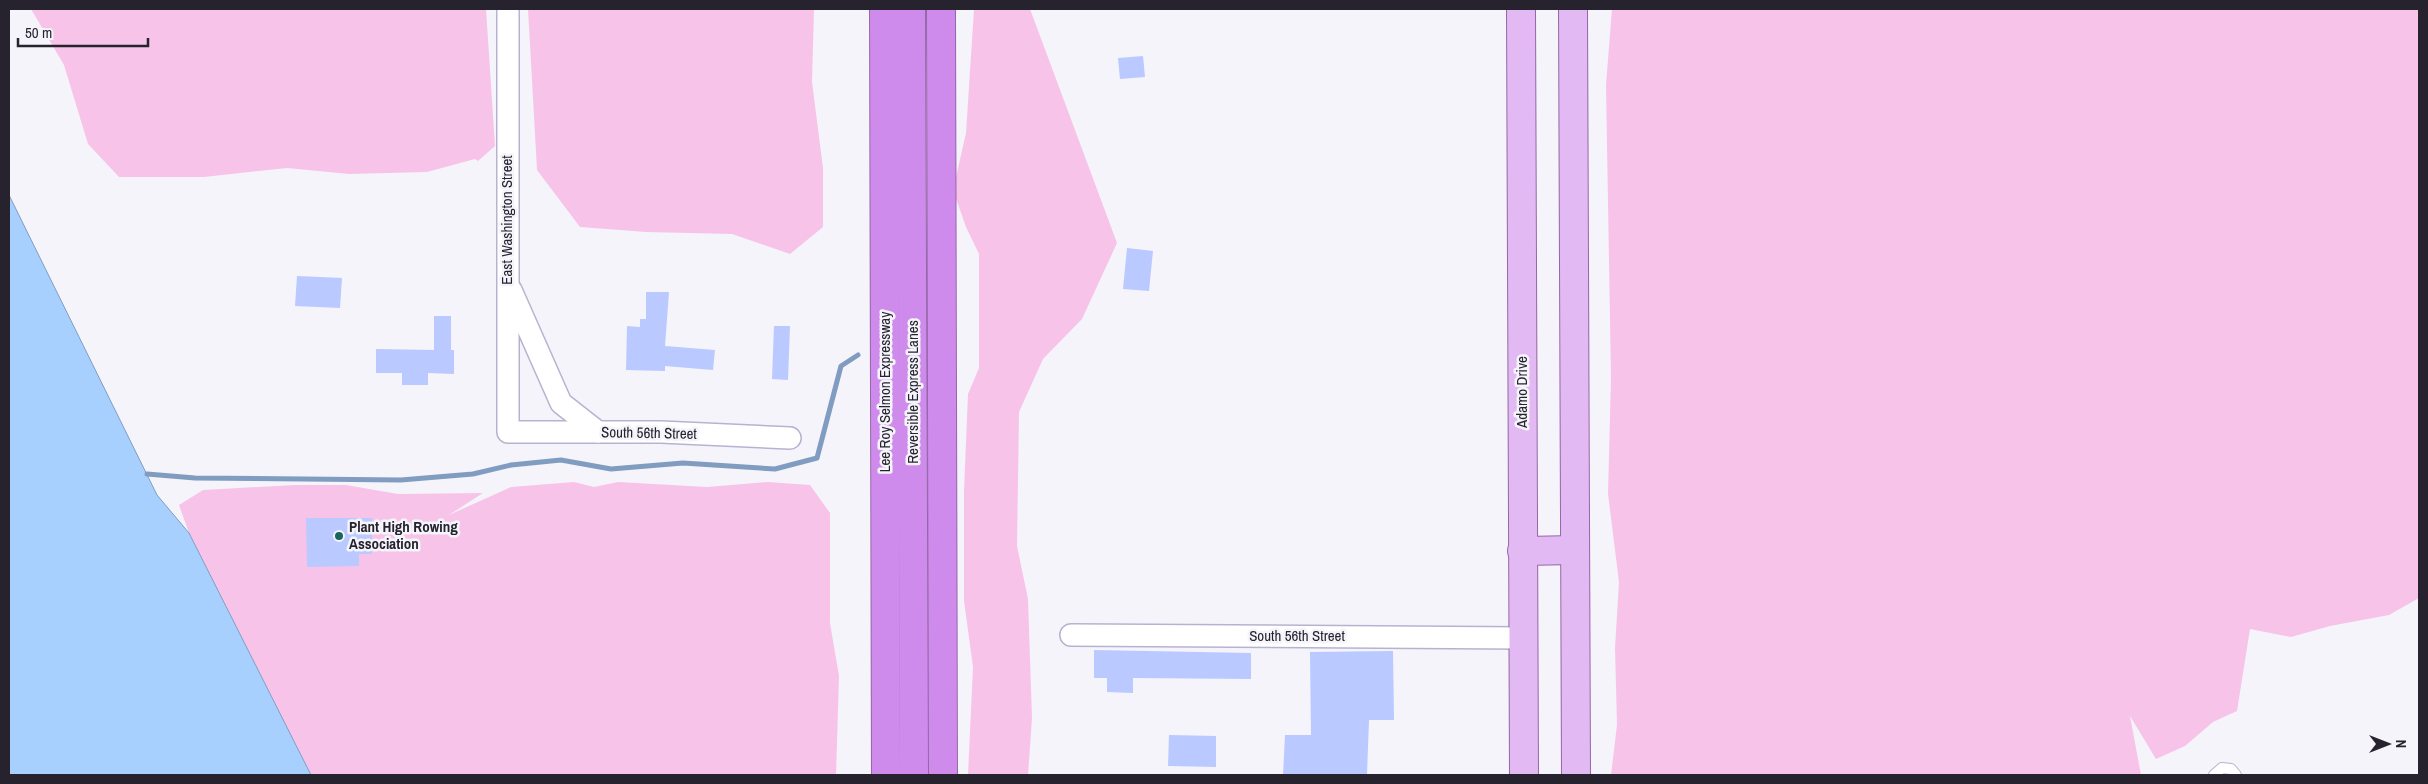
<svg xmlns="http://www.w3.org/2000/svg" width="2428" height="784" font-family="'Archivo Narrow',sans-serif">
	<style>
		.green { fill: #f8c3e9 }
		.water { fill: #a7d0fe; stroke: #809cc0 }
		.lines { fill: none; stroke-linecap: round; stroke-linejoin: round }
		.stream { stroke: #809cc0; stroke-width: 5 }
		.building { fill: #bac9ff }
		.lane-casing { stroke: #b8b2d1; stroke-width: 12 }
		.street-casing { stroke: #b8b2d1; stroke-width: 24 }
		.primary-casing { stroke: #9467a9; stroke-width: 30 }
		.highway-casing { stroke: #9467a9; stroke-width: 30 }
		.lane { stroke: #fff; stroke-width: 10 }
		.street { stroke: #fff; stroke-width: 21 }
		.primary { stroke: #e2b9f3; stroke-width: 28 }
		.highway { stroke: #cf8beb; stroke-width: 28 }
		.poi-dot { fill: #18655f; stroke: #f5f4fa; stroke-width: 2 }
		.labels { text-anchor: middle; stroke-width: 5; stroke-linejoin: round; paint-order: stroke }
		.street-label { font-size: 15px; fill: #26232f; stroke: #f5f4fa }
		.poi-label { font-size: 15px; font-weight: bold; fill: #26232f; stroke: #f5f4fa; text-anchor: start }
	</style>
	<rect width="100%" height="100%" fill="#f5f4fa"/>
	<g class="green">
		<polygon points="31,9 486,9 495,146 478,161 475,159 427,172 349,174 287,168 204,177 119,177 88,144 64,65"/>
		<polygon points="528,9 814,9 812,82 823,168 823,227 790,254 732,234 646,232 580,227 537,170"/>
		<polygon points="974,9 1030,9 1117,243 1082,319 1043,359 1019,412 1017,546 1028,599 1032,718 1028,775 968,775 973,667 964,601 964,491 968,394 979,368 979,254 966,227 953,190 966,133"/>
		<polygon points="1612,9 2419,9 2419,598 2389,615 2330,626 2291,637 2250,629 2237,711 2213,722 2185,746 2156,759 2130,716 2141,775 1611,775 1617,725 1615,648 1619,582 1608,494 1611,378 1606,85"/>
		<polygon points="574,482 594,487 618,482 707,487 768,482 810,485 830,513 830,623 839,676 836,775 311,775 189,533 179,505 203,490 295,485 346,485 398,494 483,493 449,515 511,487"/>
	</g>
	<polygon class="water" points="9,195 157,495 189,533 311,775 9,775"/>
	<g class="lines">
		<polyline class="stream" points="147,474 195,478 401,480 473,474 511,465 561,460 611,469 683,463 775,469 817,458 841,366 858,355"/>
	</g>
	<g class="building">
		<polygon points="1143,56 1145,77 1120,79 1118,58"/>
		<polygon points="1127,248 1153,251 1149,291 1123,289"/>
		<polygon points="297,276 342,278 340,308 295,306"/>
		<polygon points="646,292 669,292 665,346 715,350 713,370 665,366 665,371 626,370 627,326 640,327 640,319 646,319"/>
		<polygon points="434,316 451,316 451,350 454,350 454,374 428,373 428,385 402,385 402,373 376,373 376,349 434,350"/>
		<polygon points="774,326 790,326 788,380 772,379"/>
		<polygon points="306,518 372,518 372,554 359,554 359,566 307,567"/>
		<polygon points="1094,650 1251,653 1251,679 1133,678 1133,693 1107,692 1107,678 1094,678"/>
		<polygon points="1393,651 1394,720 1369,720 1367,775 1283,775 1285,735 1311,735 1310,652"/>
		<polygon points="1169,735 1216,736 1216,767 1168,766"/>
	</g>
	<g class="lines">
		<g class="lane-casing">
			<polyline id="lane" points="2214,775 2222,768 2231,769 2236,775"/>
		</g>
		<g class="street-casing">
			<g id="street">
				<polyline points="508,9 508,432 661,432 790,438"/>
				<polyline points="511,290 561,403 598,432"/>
				<polyline points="1071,635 1523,638"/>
			</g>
		</g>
		<g class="primary-casing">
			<g id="primary">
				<polyline points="1521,9 1524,775"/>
				<polyline points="1573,9 1576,775"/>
				<polyline points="1522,551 1575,550"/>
			</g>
		</g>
		<g class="highway-casing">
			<g id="highway">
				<polyline points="884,9 886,775"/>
				<polyline points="911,9 914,775"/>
				<polyline points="941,9 943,775"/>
			</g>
		</g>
		<use href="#lane" class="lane"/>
		<use href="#street" class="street"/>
		<use href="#primary" class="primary"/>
		<use href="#highway" class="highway"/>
	</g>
	<circle class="poi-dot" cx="339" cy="536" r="5"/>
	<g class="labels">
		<g class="street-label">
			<text transform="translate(507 220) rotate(-90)" y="5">East Washington Street</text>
			<text transform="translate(885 392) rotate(-90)" y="5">Lee Roy Selmon Expressway</text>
			<text transform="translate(913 392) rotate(-90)" y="5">Reversible Express Lanes</text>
			<text transform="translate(1522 392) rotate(-90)" y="5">Adamo Drive</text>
			<text transform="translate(649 433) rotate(1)" y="5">South 56th Street</text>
			<text x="1297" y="641">South 56th Street</text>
		</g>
		<g class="poi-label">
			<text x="349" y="532">Plant High Rowing<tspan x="349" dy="17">Association</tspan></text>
		</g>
	</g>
	<rect width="2428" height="784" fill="none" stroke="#26232f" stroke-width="20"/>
	<g transform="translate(2388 744) rotate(90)" stroke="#f5f4fa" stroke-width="4" paint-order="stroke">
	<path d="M0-4L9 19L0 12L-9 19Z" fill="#26232f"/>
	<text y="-8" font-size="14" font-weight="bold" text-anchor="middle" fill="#26232f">N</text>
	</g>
	<path d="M18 38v8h130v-8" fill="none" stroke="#26232f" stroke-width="2.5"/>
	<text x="25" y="38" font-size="15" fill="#26232f" stroke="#f5f4fa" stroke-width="4" paint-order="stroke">50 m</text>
</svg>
